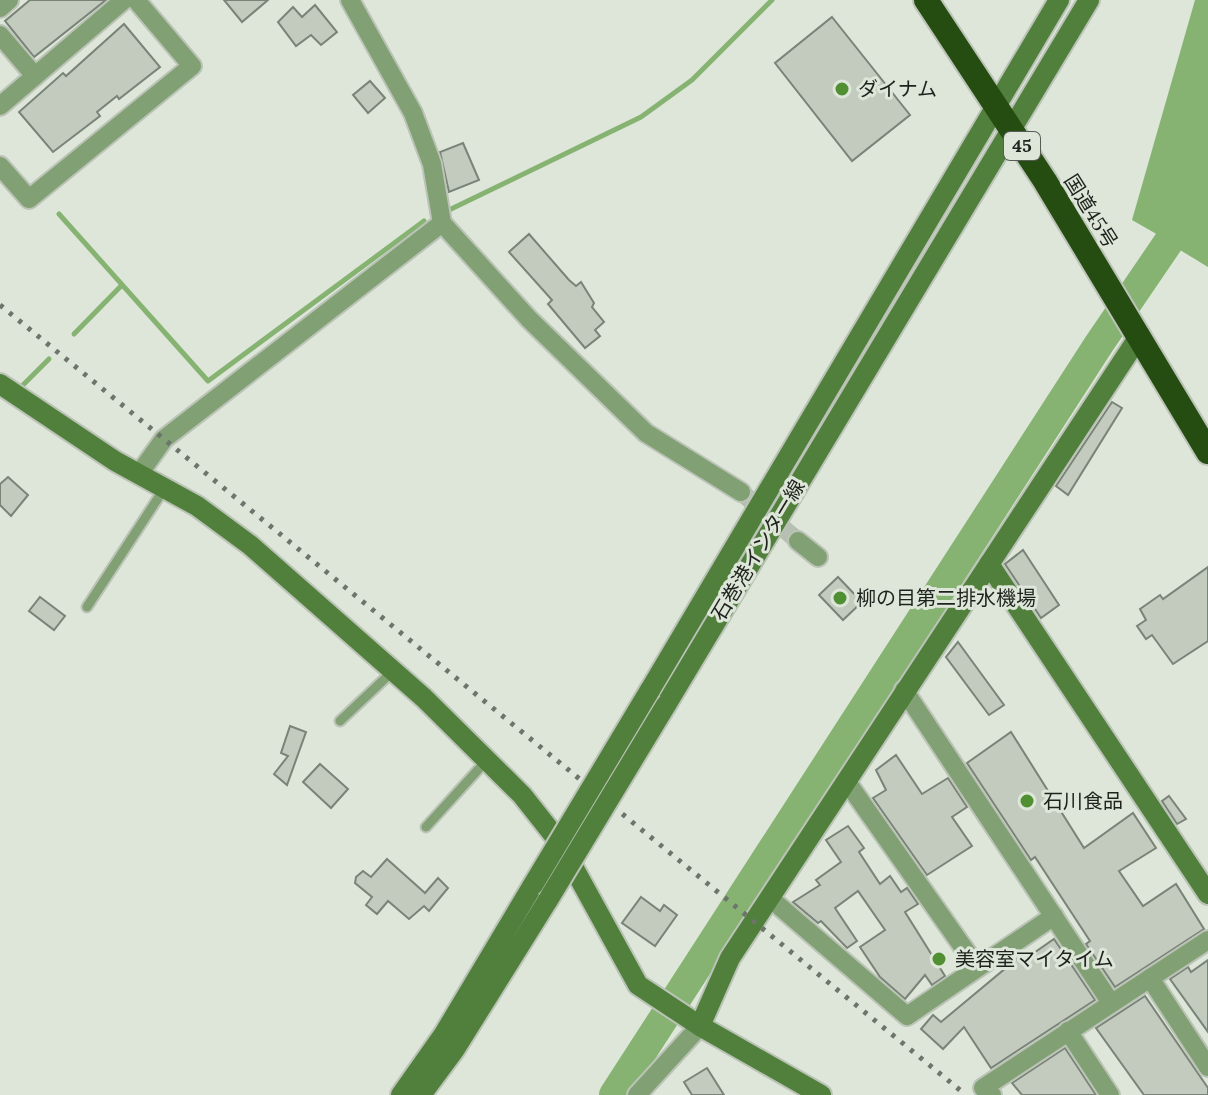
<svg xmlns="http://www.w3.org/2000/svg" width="1208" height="1095" font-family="Lora,'Noto Sans JP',serif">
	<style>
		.water { fill: #86b372 }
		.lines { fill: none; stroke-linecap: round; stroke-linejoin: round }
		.stream { stroke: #86b372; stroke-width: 5 }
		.river { stroke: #86b372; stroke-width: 30 }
		.building { fill: #c2cbbe; stroke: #7a8377; stroke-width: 2 }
		.street-tunnel { stroke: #b7bfb3; stroke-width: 18; stroke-dasharray: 18 9; stroke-linecap: butt }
		.lane-casing { stroke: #bbc3b7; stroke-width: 13 }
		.street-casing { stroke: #bbc3b7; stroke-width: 22 }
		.secondary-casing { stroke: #bbc3b7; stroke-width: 24 }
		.highway-casing { stroke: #bbc3b7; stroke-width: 28 }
		.lane { stroke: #81a174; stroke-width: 9 }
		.street { stroke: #81a174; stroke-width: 18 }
		.secondary { stroke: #51803c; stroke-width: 20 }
		.highway { stroke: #264d11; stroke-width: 24 }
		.rail { stroke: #6e746c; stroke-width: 5; stroke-dasharray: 4 8; stroke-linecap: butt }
		.secondary-bridge-casing { stroke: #bbc3b7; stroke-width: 24; stroke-linecap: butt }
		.secondary-bridge { stroke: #51803c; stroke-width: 20 }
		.poi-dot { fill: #519032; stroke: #dde6d9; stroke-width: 3 }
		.labels { text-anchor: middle; stroke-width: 6; stroke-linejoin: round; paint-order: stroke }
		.shield { fill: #dde6d9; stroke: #575d55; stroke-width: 2 }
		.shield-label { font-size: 18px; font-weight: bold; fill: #1e221d }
		.poi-label { font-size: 20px; fill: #1e221d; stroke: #dde6d9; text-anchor: start }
		.street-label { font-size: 20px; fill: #1e221d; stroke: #dde6d9 }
	</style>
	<rect width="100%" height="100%" fill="#dde6d9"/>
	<polygon class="water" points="1195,0 1208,0 1208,267 1180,250 1176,252 1159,243 1160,236 1132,220"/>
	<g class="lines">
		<g class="stream">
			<polyline points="449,210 641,117 692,80 772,0"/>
			<polyline points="59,214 208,381 424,221"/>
			<polyline points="74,334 122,285"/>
			<polyline points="23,385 49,359"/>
		</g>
		<polyline class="river" points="614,1095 1099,344 1208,184"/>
	</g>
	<g class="building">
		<polygon points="30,0 106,0 34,57 5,21"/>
		<polygon points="224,0 268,0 242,22"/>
		<polygon points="315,5 337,32 321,45 311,35 296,46 278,22 293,7 302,17"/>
		<polygon points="832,17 910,115 852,161 775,63"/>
		<polygon points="124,24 160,67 119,99 117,96 97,112 100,116 53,152 19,112 63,73 66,76"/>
		<polygon points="370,81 385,98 368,113 353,95"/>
		<polygon points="463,143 479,180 449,192 440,152"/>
		<polygon points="529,234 569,280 576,286 581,282 594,303 592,307 604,322 595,330 600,336 585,348 548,304 552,300 509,252"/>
		<polygon points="1112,402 1122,408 1068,495 1056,486"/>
		<polygon points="8,477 28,495 11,516 0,505 0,484"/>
		<polygon points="1023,550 1059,605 1041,618 1005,564"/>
		<polygon points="1208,567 1208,641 1173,664 1152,635 1146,639 1137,626 1146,620 1140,609 1160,595 1163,599"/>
		<polygon points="838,577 862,602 843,620 819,595"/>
		<polygon points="40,597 65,616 54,630 29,611"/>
		<polygon points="958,642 1004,705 989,715 946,657"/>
		<polygon points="290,726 306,732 287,785 274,774 288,756 281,753"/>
		<polygon points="1011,732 1084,848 1133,813 1156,848 1119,871 1143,906 1176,884 1204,929 1115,987 1086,944 1090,941 1035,857 1031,860 967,763"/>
		<polygon points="896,755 922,794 948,778 967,807 952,817 972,846 927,875 873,798 886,790 876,770"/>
		<polygon points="320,764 348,789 331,808 303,782"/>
		<polygon points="1169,796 1186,819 1177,824 1162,801"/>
		<polygon points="848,826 864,848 859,852 880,884 890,876 901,892 907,888 918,904 905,912 945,976 932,985 925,975 905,999 880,977 860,947 885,930 858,891 835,908 857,941 847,948 821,921 818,923 793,902 820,885 816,880 841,862 826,840"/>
		<polygon points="387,859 425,893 438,878 448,888 429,911 424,906 409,919 388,901 377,914 366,905 372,897 355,883 356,877 363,871 371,877"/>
		<polygon points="641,897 660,911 664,905 677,915 655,946 622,923"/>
		<polygon points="1054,939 1095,1000 991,1068 964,1027 943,1049 921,1029 933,1015 941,1022 1025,952 1028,957"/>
		<polygon points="1208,960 1208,1032 1170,979 1188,967 1191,972"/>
		<polygon points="1145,996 1208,1088 1208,1095 1144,1095 1096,1028"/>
		<polygon points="1065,1048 1096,1095 1022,1095 1012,1083"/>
		<polygon points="707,1068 724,1095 692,1095 684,1082"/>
	</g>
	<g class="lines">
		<polyline class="street-tunnel" points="741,492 798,541"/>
		<g class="lane-casing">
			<g id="lane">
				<polyline points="87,607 164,489"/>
				<polyline points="340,721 393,671"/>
				<polyline points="426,827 486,761"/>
			</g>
		</g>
		<g class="street-casing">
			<g id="street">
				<polyline points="350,0 413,113 432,164 442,223 529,319 646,433 741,492"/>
				<polyline points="0,8 9,0"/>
				<polyline points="0,35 35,76"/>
				<polyline points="0,106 124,0"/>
				<polyline points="0,166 29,199 192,66 136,0"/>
				<polyline points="139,474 164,439 442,223"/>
				<polyline points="798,541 818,557"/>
				<polyline points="904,690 1111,1003"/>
				<polyline points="847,782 977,967"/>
				<polyline points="771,899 907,1016 1054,916"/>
				<polyline points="1150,978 1208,1067"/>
				<polyline points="1068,1031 1110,1095"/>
				<polyline points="637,1095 700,1026"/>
				<polyline points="992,1095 983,1088 1208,940"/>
			</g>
		</g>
		<g class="secondary-casing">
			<g id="secondary">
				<polyline points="0,384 115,461 197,506 250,545 424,698 522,795 560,843 638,985 700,1026 821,1095"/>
				<polyline points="989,564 1208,894"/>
				<polyline points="650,690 1059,0"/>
				<polyline points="666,705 1089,0"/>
				<polyline points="700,1026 730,958 1140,335"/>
				<polyline points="401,1095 444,1034 533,885"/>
				<polyline points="421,1095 455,1049 548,900"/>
			</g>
		</g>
		<g class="highway-casing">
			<polyline id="highway" points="926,0 1045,181 1208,452"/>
		</g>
		<use href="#lane" class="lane"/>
		<use href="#street" class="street"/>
		<use href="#secondary" class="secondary"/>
		<use href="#highway" class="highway"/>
		<polyline class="rail" points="0,305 966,1095"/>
		<g class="secondary-bridge-casing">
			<g id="secondary-bridge">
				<polyline points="533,885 650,690"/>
				<polyline points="548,900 666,705"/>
			</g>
		</g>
		<use href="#secondary-bridge" class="secondary-bridge"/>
	</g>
	<g class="poi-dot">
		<circle cx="842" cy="89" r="8"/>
		<circle cx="840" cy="598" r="8"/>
		<circle cx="1027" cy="801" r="8"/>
		<circle cx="939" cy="959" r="8"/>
	</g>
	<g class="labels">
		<rect class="shield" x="1004" y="132" width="36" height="28" rx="6"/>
		<g class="shield-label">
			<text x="1022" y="152">45</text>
		</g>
		<g class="poi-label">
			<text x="858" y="96">ダイナム</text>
			<text x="856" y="605">柳の目第二排水機場</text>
			<text x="1043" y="808">石川食品</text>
			<text x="955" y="966">美容室マイタイム</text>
		</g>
		<g class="street-label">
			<text transform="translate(1091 211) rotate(58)" y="7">国道45号</text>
			<text transform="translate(758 550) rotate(-59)" y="7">石巻港インター線</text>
		</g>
	</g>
</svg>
